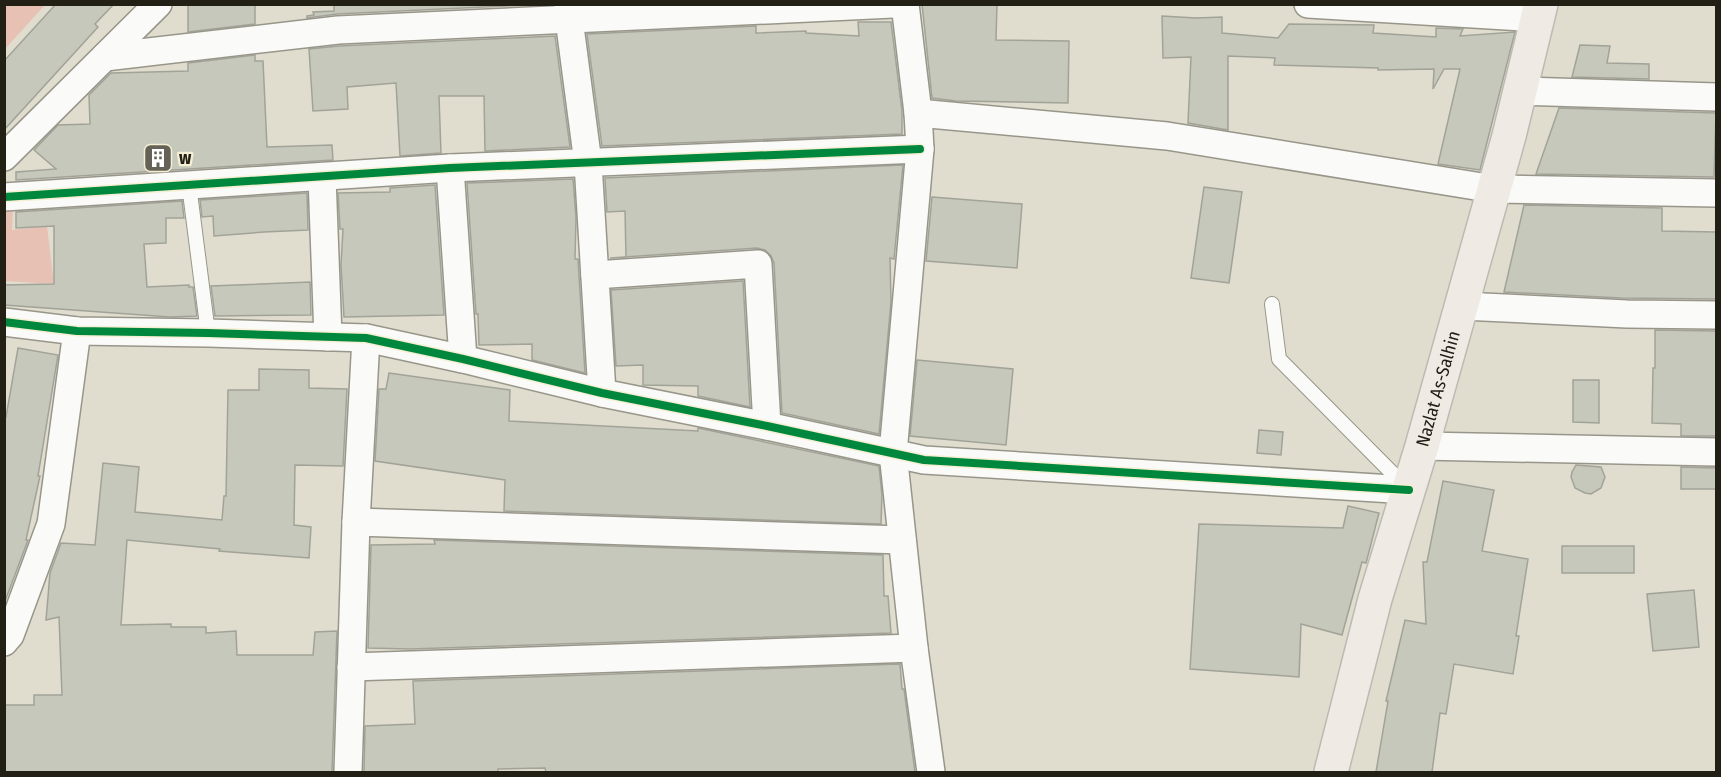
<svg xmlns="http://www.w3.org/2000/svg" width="1721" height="777" font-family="'Fira Sans Condensed',sans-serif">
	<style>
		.green { fill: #e8c1b5 }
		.building { fill: #c6c8bc; stroke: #a2a398; stroke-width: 1.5 }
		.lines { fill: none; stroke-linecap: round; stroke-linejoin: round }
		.service-casing { stroke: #98968a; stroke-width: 16 }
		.minor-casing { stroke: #98968a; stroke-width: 30 }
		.primary-casing { stroke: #bbbab2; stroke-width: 36 }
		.service { stroke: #fafaf8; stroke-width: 14 }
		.minor { stroke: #fafaf8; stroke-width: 27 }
		.primary { stroke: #efebe4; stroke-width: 33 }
		.cycleway-casing { stroke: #f5efd3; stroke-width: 11 }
		.cycleway { stroke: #00873e; stroke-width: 8 }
		.labels { text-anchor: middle; stroke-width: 4.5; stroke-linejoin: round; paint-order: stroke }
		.poi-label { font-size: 18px; font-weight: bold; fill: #222015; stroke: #f5efd3; text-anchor: start }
		.street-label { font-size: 18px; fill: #222015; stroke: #f5efd3 }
	</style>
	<rect width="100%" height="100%" fill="#e0ddce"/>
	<g class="green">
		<polygon points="5,4 45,5 5,49 4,5"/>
		<polygon points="13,208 12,230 47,226 54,284 5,281 4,209"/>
	</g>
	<g class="building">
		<polygon points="56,4 114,4 95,24 98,27 4,130 4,61"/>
		<polygon points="188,4 255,4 255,24 188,32"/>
		<polygon points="334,4 546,4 337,14 307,18 307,16 314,15 313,12 334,11"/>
		<polygon points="922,4 997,4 996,40 1069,41 1068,103 956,101 932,98"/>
		<polygon points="1162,16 1196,18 1222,17 1222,33 1278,38 1289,24 1374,25 1373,33 1436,37 1436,28 1463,29 1460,36 1515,32 1480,170 1438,164 1460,69 1444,69 1433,89 1434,69 1378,70 1378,68 1274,65 1275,58 1228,56 1228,130 1188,123 1191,57 1163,58"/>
		<polygon points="858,22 891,22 902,111 902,134 602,146 587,34 756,26 756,33 806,31 806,33 859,36"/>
		<polygon points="555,36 570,147 485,151 484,96 439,96 441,153 400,156 396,83 347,87 348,109 313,111 309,49 339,46"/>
		<polygon points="1580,45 1610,46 1607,63 1649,64 1649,79 1572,77"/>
		<polygon points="255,55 255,61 263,61 267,147 332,145 333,160 16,180 16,172 56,169 34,150 58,125 90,124 89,95 111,73 188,71 188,63"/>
		<polygon points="1559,108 1716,113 1714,177 1536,174"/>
		<polygon points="903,165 894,259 890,258 891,302 879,434 782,413 774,263 771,256 765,250 757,248 610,258 626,257 625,211 607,212 605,178"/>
		<polygon points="573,179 576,217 575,259 578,259 585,373 532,360 532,344 479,345 478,314 476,314 467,183"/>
		<polygon points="435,185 444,315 344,317 341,265 343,229 340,229 338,193 390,192 390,188"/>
		<polygon points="1204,187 1242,192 1229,283 1191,278"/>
		<polygon points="307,193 308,230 264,232 214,236 213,216 202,217 200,200"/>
		<polygon points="932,197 1022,204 1017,268 926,261"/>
		<polygon points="182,201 184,218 166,218 166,243 144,244 147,287 189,285 189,287 193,287 197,316 170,317 4,305 4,285 54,284 54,226 16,228 16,212"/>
		<polygon points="1524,205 1662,208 1662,231 1716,232 1716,299 1621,298 1504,292"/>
		<polygon points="743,281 750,407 698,396 698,386 643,385 643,365 616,366 611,290"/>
		<polygon points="310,282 311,315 215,316 211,286"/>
		<polygon points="1655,330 1716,331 1716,436 1681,436 1681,424 1652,423 1653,368 1655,368"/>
		<polygon points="18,348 58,355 38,476 40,476 26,540 28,540 4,604 4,416 6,417"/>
		<polygon points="917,360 1013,369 1006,445 910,436"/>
		<polygon points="259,369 309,370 309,388 347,389 343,466 295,465 294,525 311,527 309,558 219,551 220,549 127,540 121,625 171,624 171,627 206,627 206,633 236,631 237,655 313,655 315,632 337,631 332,772 4,772 4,705 34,705 34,695 62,695 59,617 46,620 50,573 61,543 95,545 103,463 139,467 135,512 222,520 224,496 226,496 228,390 259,390"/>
		<polygon points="389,373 510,390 509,421 698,431 698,428 879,466 882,495 881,524 504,511 505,480 375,461 379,389 386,389"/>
		<polygon points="1573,380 1599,380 1599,423 1573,422"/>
		<polygon points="1259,430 1283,432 1281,455 1257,453"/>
		<polygon points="1576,465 1601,467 1605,477 1601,488 1591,494 1585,493 1575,488 1571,477 1572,472"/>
		<polygon points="1681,467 1716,468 1716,489 1681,489"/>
		<polygon points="1443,481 1494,490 1482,551 1528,559 1516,636 1519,636 1513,674 1454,664 1446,714 1440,713 1432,772 1376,772 1388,701 1386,701 1405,620 1426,624 1423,562 1427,562"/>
		<polygon points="1348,506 1379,513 1366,563 1362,562 1342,635 1301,624 1299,677 1190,669 1199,524 1343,528"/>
		<polygon points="434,540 883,555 884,596 888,596 891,633 410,649 368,648 371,545 435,544"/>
		<rect x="1562" y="546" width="72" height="27"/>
		<polygon points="1694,590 1699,647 1653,651 1647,594"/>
		<polygon points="900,664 902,689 904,689 915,772 546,772 545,768 498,769 498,772 364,772 365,726 415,724 413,681"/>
	</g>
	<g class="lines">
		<g class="service-casing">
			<g id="service">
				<polyline points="189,185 208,333"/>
				<polyline points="1272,304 1279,359 1407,488"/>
			</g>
		</g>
		<g class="minor-casing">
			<g id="minor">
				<polyline points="568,4 569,19 588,163 602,393"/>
				<polyline points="905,4 918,113 920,149 893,453 914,648 931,772"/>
				<polyline points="1308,4 1538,18"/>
				<polyline points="105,57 338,30 893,4"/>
				<polyline points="1520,91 1716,97"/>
				<polyline points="918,113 1167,136 1494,189 1716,193"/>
				<polyline points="4,157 158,4"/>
				<polyline points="450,168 463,359"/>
				<polyline points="322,177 328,337"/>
				<polyline points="4,197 450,168 920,149"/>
				<polyline points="595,275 758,264 767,426"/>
				<polyline points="1462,306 1627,314 1716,315"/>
				<polyline points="4,322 77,331 208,333 366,338 463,359 602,393 767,426 924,460 1409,490"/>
				<polyline points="1422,446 1716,452"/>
				<polyline points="356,522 902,540"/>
				<polyline points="4,642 10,635 51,524 77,331"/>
				<polyline points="351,667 914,648"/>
				<polyline points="348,772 356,522 366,338"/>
			</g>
		</g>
		<g class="primary-casing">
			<g id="primary">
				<path id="s1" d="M1331 772 1375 599 1422 446 1509 136 1541 4"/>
			</g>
		</g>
		<use href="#service" class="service"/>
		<use href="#minor" class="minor"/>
		<use href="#primary" class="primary"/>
		<g class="cycleway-casing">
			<g id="cycleway">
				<polyline points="4,197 450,168 920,149"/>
				<polyline points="4,322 77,331 208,333 366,338 463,359 602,393 767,426 924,460 1409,490"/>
			</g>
		</g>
		<use href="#cycleway" class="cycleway"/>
	</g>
	<defs>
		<g id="building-square" transform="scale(1.5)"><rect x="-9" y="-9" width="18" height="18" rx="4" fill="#646256" stroke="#f5efd3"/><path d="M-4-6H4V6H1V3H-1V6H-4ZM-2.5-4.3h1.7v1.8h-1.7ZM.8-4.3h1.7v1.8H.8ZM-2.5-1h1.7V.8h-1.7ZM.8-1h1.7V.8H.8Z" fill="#fff"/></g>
	</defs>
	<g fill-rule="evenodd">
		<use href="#building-square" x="158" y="158"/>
	</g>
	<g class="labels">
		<g class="poi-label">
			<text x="179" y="164">w</text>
		</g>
		<g class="street-label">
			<text dy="6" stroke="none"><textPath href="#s1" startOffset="398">Nazlat As-Salhin</textPath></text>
		</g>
	</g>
	<rect width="1721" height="777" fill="none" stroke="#222015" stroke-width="12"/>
</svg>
